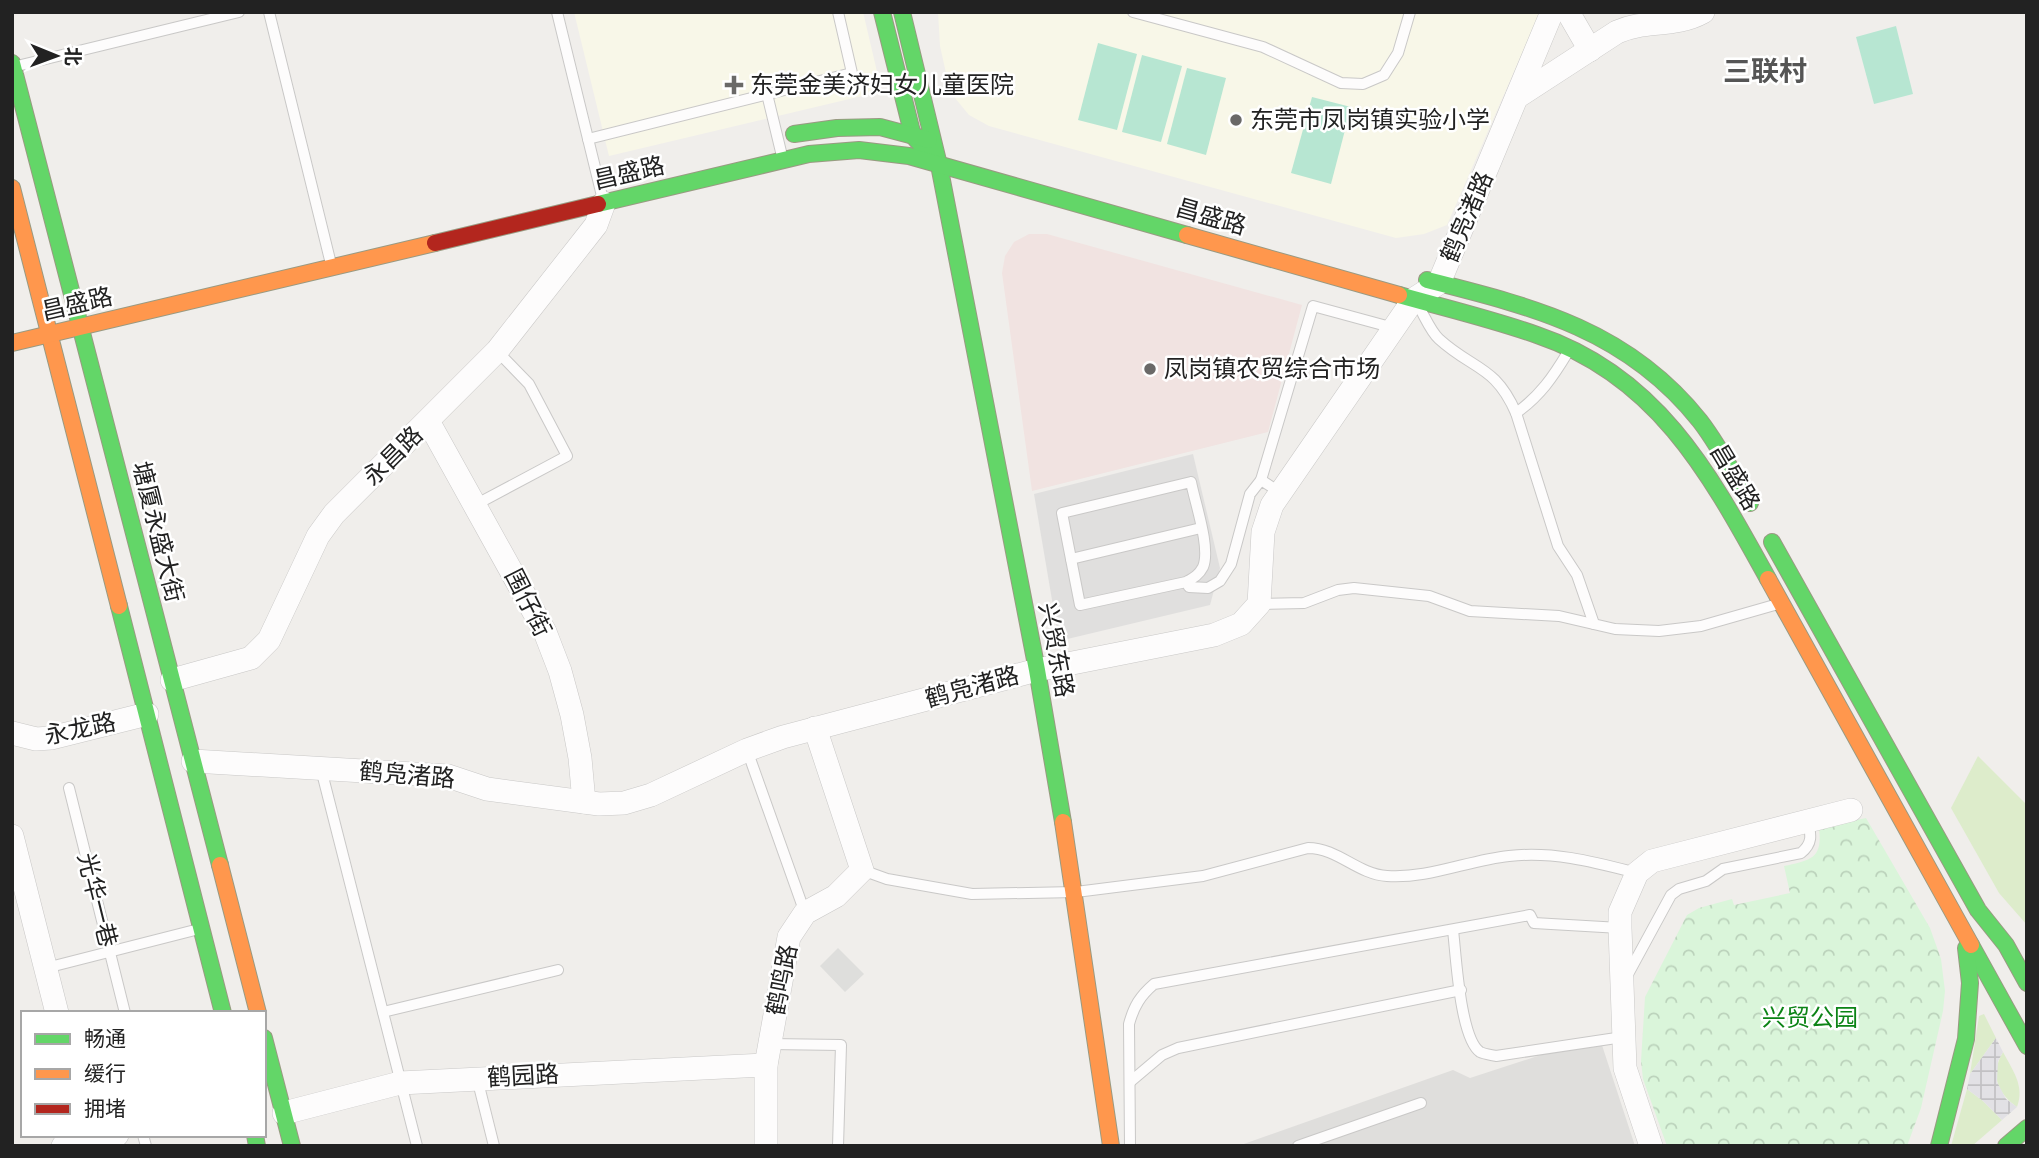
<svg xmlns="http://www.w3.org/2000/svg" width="2039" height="1158" font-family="'Roboto Condensed','Noto Sans SC',sans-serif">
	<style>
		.residential { fill: #dfdedc }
		.commercial { fill: #f1e3e1 }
		.education { fill: #f8f7e8 }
		.religious { fill: #dededc }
		.grass { fill: #ddeccb }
		.park { fill: url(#park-crowns) }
		.pitch { fill: #b7e6d2 }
		.parking { fill: #e0dfde }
		.plaza { fill: url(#plaza-grid) }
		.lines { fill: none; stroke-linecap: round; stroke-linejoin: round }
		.lane-casing { stroke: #c9c8c7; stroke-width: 12 }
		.street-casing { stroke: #c9c8c7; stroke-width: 24 }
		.fast-casing { stroke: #999a82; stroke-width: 18 }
		.slow-casing { stroke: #999a82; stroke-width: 18 }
		.jam-casing { stroke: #999a82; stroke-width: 18 }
		.lane { stroke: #fdfcfc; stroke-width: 10 }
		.street { stroke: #fdfcfc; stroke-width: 23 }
		.fast { stroke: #63d668; stroke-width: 16 }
		.slow { stroke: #ff974d; stroke-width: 16 }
		.jam { stroke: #b3261e; stroke-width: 16 }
		.poi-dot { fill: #6a6968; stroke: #fff; stroke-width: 2.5 }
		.labels { text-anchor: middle; stroke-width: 5; stroke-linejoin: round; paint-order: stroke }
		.poi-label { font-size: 24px; fill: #222; stroke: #fff; text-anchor: start }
		.street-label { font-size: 24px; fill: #222; stroke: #fff }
		.park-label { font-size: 24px; fill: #0c8416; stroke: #fff }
		.quarter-label { font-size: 28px; font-weight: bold; fill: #555; stroke: #fff }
	</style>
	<defs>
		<pattern id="park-crowns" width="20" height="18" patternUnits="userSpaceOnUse" patternTransform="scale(1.75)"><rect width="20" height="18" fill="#daf5da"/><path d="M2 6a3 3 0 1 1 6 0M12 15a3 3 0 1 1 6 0" fill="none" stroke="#bbd2bb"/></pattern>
		<pattern id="plaza-grid" width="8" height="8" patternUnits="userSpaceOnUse" patternTransform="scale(1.75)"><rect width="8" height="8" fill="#e2e1e5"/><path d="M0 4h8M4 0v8" fill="none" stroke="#c2c1c4"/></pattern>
	</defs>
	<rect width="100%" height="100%" fill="#f0eeeb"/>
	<polygon class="residential" points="1599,1036 1635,1146 1238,1146 1453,1070 1470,1078"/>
	<polygon class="commercial" points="1029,234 1047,234 1302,305 1268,432 1032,491 1002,273 1005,256 1014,242"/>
	<g class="education">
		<polygon points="574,12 863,12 878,76 877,82 869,93 862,96 609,156"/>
		<polygon points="938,12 1540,12 1447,225 1424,234 1396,238 989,126 969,115 955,98 946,73 940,46"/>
	</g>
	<polygon class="religious" points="838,948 864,974 845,992 820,966"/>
	<g class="grass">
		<polygon points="1978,756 2027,805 2027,925 1999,893 1951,808"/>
		<polygon points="1984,1014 1996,1038 1970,1074 1979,1016"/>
		<path d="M2003 1052C2013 1071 2025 1086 2017 1107 1997 1093 1990 1074 2003 1052Z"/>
		<polygon points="1967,1089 1983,1101 2002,1120 1972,1146 1951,1146"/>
	</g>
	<path class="park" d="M1866 818 1930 928 1941 959 1945 991 1943 1011 1921 1108 1907 1146H1667L1643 1079 1641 1061 1645 997 1687 915 1699 908 1732 899 1734 905 1790 893 1784 866C1810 860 1823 859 1819 828Z"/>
	<g class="pitch">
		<polygon points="1896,26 1913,94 1874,104 1856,37"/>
		<polygon points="1098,43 1137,54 1117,130 1078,120"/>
		<polygon points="1142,55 1182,66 1161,142 1122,132"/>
		<polygon points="1187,68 1226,78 1206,155 1167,144"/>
		<polygon points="1312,97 1351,107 1331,184 1291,173"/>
	</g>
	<polygon class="parking" points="1193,454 1220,568 1210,605 1059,641 1034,494"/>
	<polygon class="plaza" points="1996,1038 2003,1052 1998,1061 1997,1082 2006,1099 2017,1107 2002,1120 1983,1101 1967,1089 1970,1074"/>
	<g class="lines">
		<g class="lane-casing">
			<g id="lane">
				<polyline points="269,12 331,264"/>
				<polyline points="557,12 603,200"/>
				<polyline points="1133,12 1263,47 1341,83 1363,84 1384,75 1398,53 1410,12"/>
				<polyline points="17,66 239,12"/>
				<polyline points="767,94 782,156"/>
				<polyline points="588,139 852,73 838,12"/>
				<path d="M1419 307C1425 317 1431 332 1439 339 1473 370 1495 365 1516 413L1558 546 1577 575 1594 624"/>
				<path d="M1516 413C1540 396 1553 377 1568 352"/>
				<polyline points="1261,480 1313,306 1394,328"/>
				<polyline points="475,505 567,456 529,384 497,351"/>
				<polyline points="1071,559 1201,528"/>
				<path d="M1186 582C1193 578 1199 575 1203 567 1211 548 1195 503 1191 482L1062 513 1080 605 1186 582 1189 587 1208 588 1220 581 1231 564 1250 494 1261 480 1281 493"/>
				<polyline points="1259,604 1304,603 1338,590 1354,588 1429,596 1470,611 1559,616 1615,629 1659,631 1701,626 1778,604"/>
				<polyline points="747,750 805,913"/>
				<polyline points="321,769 417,1146"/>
				<polyline points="69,788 125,1013"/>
				<path d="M862 870 887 879 972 894 1076 892 1203 876 1308 848C1338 848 1357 874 1387 876 1428 879 1469 860 1509 856 1554 851 1594 862 1637 873"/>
				<path d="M1453 930C1456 955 1460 1038 1480 1052 1484 1054 1492 1055 1496 1056L1623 1037"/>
				<polyline points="46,968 199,929"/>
				<path d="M1627 976 1671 895 1679 889 1706 881 1723 869 1801 853C1813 843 1811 835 1808 821"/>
				<polyline points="383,1012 558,970"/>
				<polyline points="770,1044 841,1045 838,1146"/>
				<polyline points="477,1078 494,1146"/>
				<polyline points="1130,1082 1162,1055 1178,1048 1461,990"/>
				<polyline points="143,1135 146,1146"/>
				<path d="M1130 1146 1129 1024C1134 1006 1140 996 1154 984L1530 915 1534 923 1620 928"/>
				<polyline points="1298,1146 1421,1103"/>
			</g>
		</g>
		<g class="street-casing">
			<g id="street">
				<polyline points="1568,12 1590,50"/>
				<path d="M1517 97 1617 32C1646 19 1674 28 1703 12"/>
				<polyline points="428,421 545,632 560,671 572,715 580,758 584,802"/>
				<polyline points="172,680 251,658 269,640 318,536 334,514 497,351 596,225 604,203"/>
				<polyline points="12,733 36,739 51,738 147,714"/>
				<polyline points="193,761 448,776 487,789 599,804 624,803 651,795 747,750 783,737 1037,670 1214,635 1241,624 1259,604 1263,532 1272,505 1414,299 1439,283 1552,12"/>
				<polyline points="12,836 57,1013"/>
				<polyline points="284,1113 400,1083 766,1065"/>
				<polyline points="63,1146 117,1135"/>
				<polyline points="766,1146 766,1065 789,937 805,913 836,896 862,870 815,728"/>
				<polyline points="1651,1146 1625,1068 1620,928 1620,912 1637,873 1652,861 1851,810"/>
			</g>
		</g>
		<g class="fast-casing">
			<g id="fast">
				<polyline points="882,12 913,136 939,165 902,12"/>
				<polyline points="12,63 220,865"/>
				<polyline points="794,134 837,128 880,127 929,140"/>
				<polyline points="939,165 1037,670 1063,822"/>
				<polyline points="598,204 809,154 859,150 909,156 1187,235"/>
				<path d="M1427 280C1534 307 1628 330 1700 421 1720 447 1734 475 1750 503"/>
				<path d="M1399 295C1445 308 1492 319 1537 335 1658 376 1710 474 1768 579"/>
				<polyline points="1772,542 1978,910 2006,945 2027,983"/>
				<polyline points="119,606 223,1013"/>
				<polyline points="1971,945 2027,1046"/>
				<polyline points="264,1038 292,1146"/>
				<polyline points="255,1135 257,1146"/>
				<polyline points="1939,1146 1966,1039 1970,983 1966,948"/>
				<polyline points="2006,1146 2027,1128"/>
			</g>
		</g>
		<g class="slow-casing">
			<g id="slow">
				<polyline points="12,188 119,606"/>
				<polyline points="1187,235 1399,295"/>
				<polyline points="12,343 435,243"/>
				<polyline points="1768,579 1971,945"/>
				<polyline points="1063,822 1111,1146"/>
				<polyline points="220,865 258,1013"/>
			</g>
		</g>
		<g class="jam-casing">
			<polyline id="jam" points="435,243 598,204"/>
		</g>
		<use href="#lane" class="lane"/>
		<use href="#street" class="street"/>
		<use href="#fast" class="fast"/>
		<use href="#slow" class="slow"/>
		<use href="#jam" class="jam"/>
	</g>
	<g class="poi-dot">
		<path d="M730.5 74.5h7v7h7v7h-7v7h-7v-7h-7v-7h7z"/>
		<circle cx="1236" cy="120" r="7"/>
		<circle cx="1150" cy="369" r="7"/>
	</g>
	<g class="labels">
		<g class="poi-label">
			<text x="750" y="93">东莞金美济妇女儿童医院</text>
			<text x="1250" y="128">东莞市凤岗镇实验小学</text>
			<text x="1164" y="377">凤岗镇农贸综合市场</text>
		</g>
		<g class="street-label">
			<text transform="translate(629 173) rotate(-13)" y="8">昌盛路</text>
			<text transform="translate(1211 217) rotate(16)" y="8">昌盛路</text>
			<text transform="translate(1467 217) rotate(-67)" y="8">鹤凫渚路</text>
			<text transform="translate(77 304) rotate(-13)" y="8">昌盛路</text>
			<text transform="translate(393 456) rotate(-45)" y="8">永昌路</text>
			<text transform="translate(1735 477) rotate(59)" y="8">昌盛路</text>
			<text transform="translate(158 532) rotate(76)" y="8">塘厦永盛大街</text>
			<text transform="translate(528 603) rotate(63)" y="8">围仔街</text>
			<text transform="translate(1056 650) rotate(79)" y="8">兴贸东路</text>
			<text transform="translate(972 687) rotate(-15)" y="8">鹤凫渚路</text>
			<text transform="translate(80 729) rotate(-12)" y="8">永龙路</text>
			<text transform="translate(407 775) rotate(5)" y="8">鹤凫渚路</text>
			<text transform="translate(97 900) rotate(76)" y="8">光华一巷</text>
			<text transform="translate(782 980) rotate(-79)" y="8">鹤鸣路</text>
			<text transform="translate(523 1076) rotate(-3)" y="8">鹤园路</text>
		</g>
		<g class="park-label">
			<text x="1810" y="1026">兴贸公园</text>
		</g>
		<g class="quarter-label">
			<text x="1765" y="81">三联村</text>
		</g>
	</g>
	<rect width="2039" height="1158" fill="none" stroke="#222222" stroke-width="28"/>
	<rect x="21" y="1011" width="245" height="126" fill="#ffffff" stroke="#a7a7a7" stroke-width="2"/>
	<rect x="35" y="1034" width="35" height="10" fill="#63d668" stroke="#a7a7a7" stroke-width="2"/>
	<text x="84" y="1046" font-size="21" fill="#222222">畅通</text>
	<rect x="35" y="1069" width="35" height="10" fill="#ff974d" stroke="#a7a7a7" stroke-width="2"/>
	<text x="84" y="1081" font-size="21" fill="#222222">缓行</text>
	<rect x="35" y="1104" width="35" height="10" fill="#b3261e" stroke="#a7a7a7" stroke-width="2"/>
	<text x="84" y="1116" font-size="21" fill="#222222">拥堵</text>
	<g transform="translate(56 56) rotate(91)" stroke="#ffffff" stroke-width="5" paint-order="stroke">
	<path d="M0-5L12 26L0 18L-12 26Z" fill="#222222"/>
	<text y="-10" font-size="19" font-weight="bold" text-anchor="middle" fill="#222222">北</text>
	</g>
</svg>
